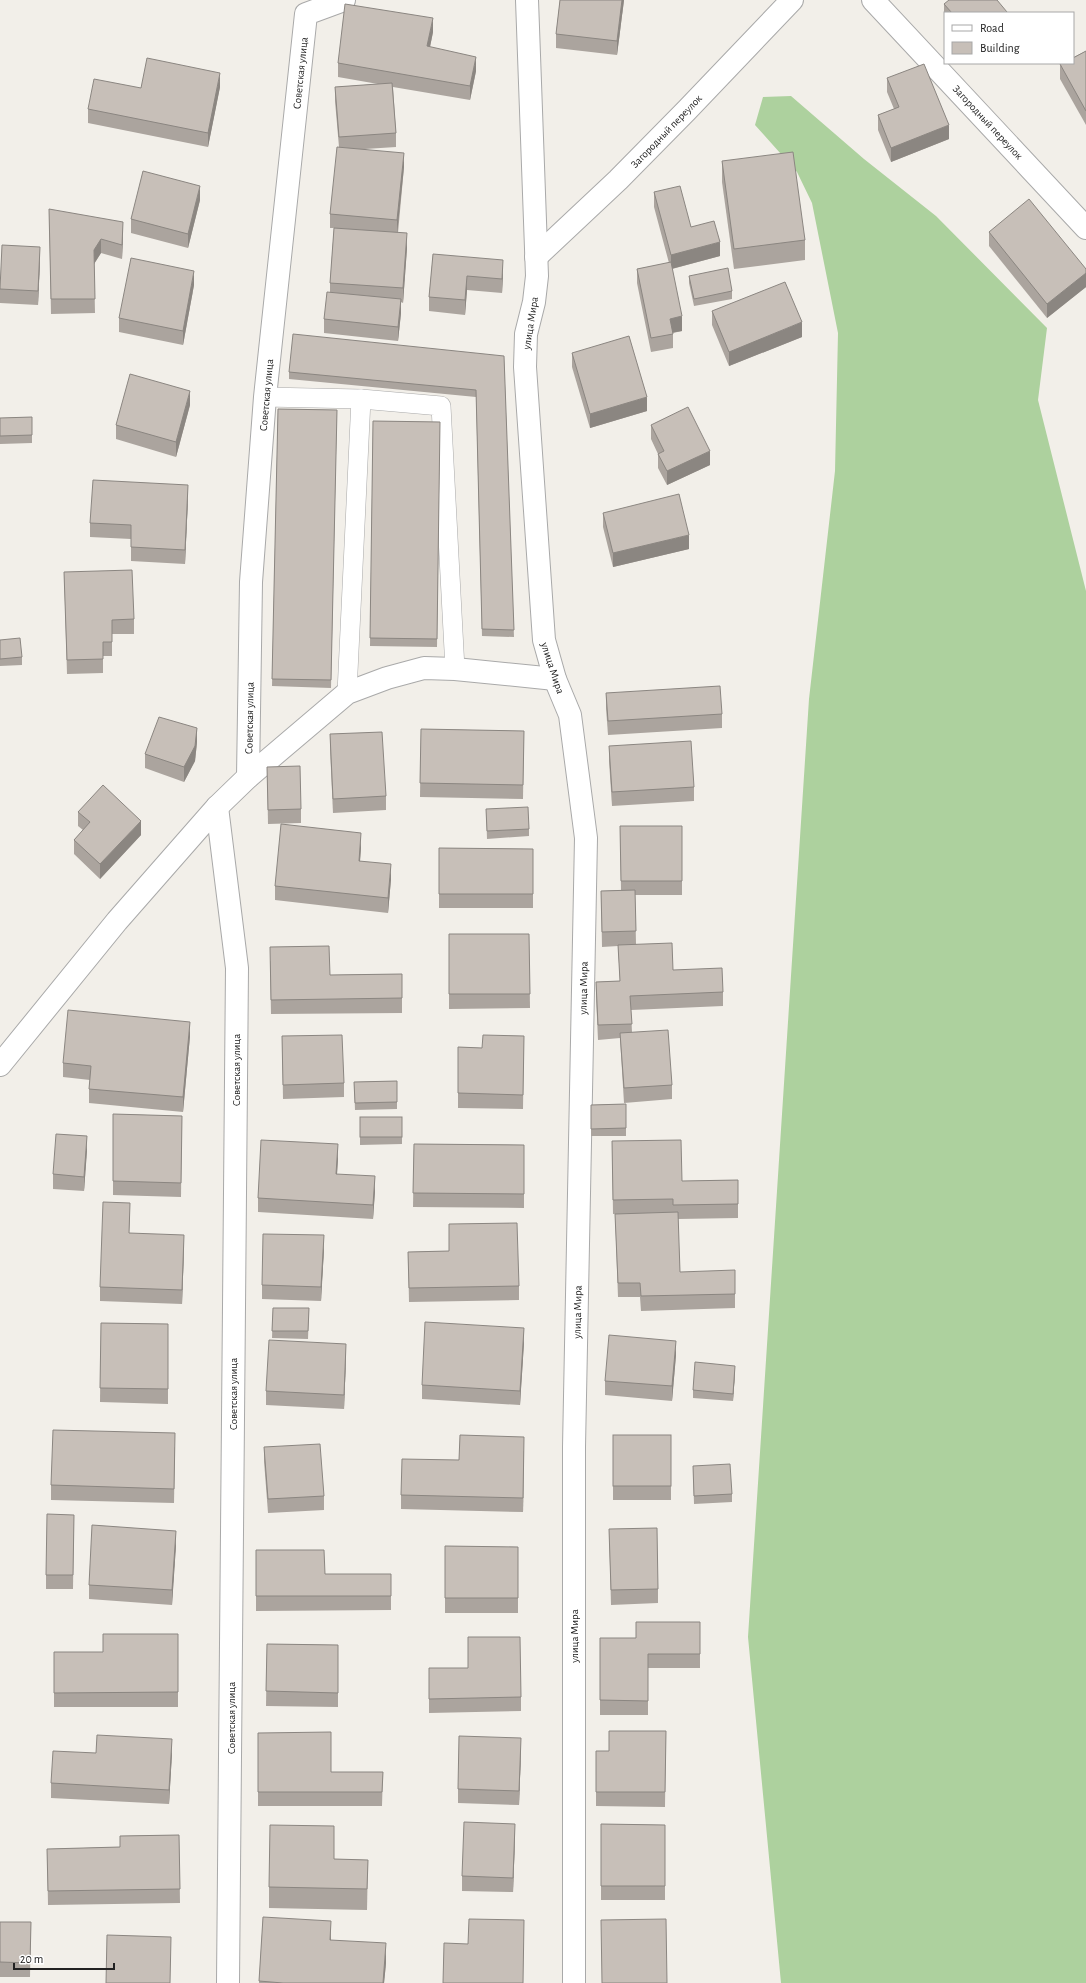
<svg xmlns="http://www.w3.org/2000/svg" width="1086" height="1983" font-family="'Alegreya Sans',sans-serif">
	<style>
		.forest { fill: #add19e }
		.lines { fill: none; stroke-linecap: round; stroke-linejoin: round }
		.lane-casing { stroke: #a9a9a9; stroke-width: 20 }
		.street-casing { stroke: #a9a9a9; stroke-width: 24 }
		.lane { stroke: #fff; stroke-width: 19 }
		.street { stroke: #fff; stroke-width: 22 }
		.wall { fill: #aba49e }
		.shaded-wall { fill: #8b8681 }
		.building { fill: #c7bfb8; stroke: #8b8681 }
		.labels { text-anchor: middle; stroke-width: 3; stroke-linejoin: round; paint-order: stroke }
		.street-label { font-size: 11px; fill: #222; stroke: #fff }
	</style>
	<rect width="100%" height="100%" fill="#f2efe9"/>
	<polygon class="forest" points="791,96 864,159 936,216 1047,328 1038,400 1086,591 1086,1983 781,1983 748,1637 809,699 835,471 838,333 812,203 797,172 755,125 763,97"/>
	<g class="lines">
		<g class="lane-casing">
			<g id="lane">
				<polyline points="265,397 361,399 441,406 455,669"/>
				<polyline points="347,693 361,399"/>
			</g>
		</g>
		<g class="street-casing">
			<g id="street">
				<polyline points="527,0 537,276 534,302 526,334 525,367 544,640 555,679 570,715 586,838 574,1447 574,1983"/>
				<polyline points="873,0 1086,228"/>
				<polyline points="536,257 618,180 687,110 792,0"/>
				<polyline points="248,777 251,582 265,397 306,14 344,0"/>
				<polyline points="217,807 237,968 228,1983"/>
				<polyline points="0,1065 117,921 217,807 248,777 347,693 387,678 424,668 455,669 555,679"/>
			</g>
		</g>
		<use href="#lane" class="lane"/>
		<use href="#street" class="street"/>
	</g>
	<g class="wall">
		<polygon points="560,0 624,0 617,55 556,48 556,34"/>
		<polygon points="944,4 1007,13 945,13 945,19 944,18"/>
		<polygon points="433,32 430,47 476,71 470,100 393,87 396,133 396,147 365,149 404,167 398,233 407,248 403,303 401,302 401,313 398,341 324,333 324,319 330,292 330,283 334,228 330,228 330,214 339,147 335,101 335,87 378,84 338,77 338,63"/>
		<polygon points="1086,51 1086,125 1060,79 1060,64"/>
		<polygon points="887,78 949,139 891,162 878,130 878,115 894,109 887,92"/>
		<polygon points="220,87 208,147 88,123 88,109 141,88"/>
		<polygon points="722,161 805,240 805,260 734,269 722,182"/>
		<polygon points="654,192 691,227 720,256 672,269 682,331 673,333 673,348 651,352 637,283 637,269 669,263 654,207"/>
		<polygon points="200,200 188,248 131,233 131,219"/>
		<polygon points="49,209 123,237 122,259 101,253 94,264 95,313 51,314"/>
		<polygon points="989,232 1086,269 1086,287 1047,318 989,246"/>
		<polygon points="433,254 503,274 502,293 467,290 465,315 429,311 429,297"/>
		<polygon points="40,261 38,305 0,303 0,289"/>
		<polygon points="689,276 732,291 732,299 694,306 689,283"/>
		<polygon points="194,285 183,345 119,332 119,318"/>
		<polygon points="712,311 802,337 729,366 712,325"/>
		<polygon points="572,353 647,411 590,428 572,367"/>
		<polygon points="504,356 514,637 482,636 476,397 289,379 289,372"/>
		<polygon points="190,405 176,457 116,439 116,425"/>
		<polygon points="278,409 337,410 331,688 272,686"/>
		<polygon points="32,417 32,443 0,444 0,418"/>
		<polygon points="373,421 440,422 437,647 370,646"/>
		<polygon points="651,425 710,465 667,485 658,468 658,454 651,439"/>
		<polygon points="188,499 185,564 131,561 131,539 90,537 90,523"/>
		<polygon points="603,513 689,549 613,567 603,527"/>
		<polygon points="64,572 134,619 134,634 112,634 112,656 103,656 103,673 67,674"/>
		<polygon points="0,640 22,657 22,665 0,666"/>
		<polygon points="606,693 722,714 722,728 608,735 606,708"/>
		<polygon points="421,729 524,731 523,799 420,797"/>
		<polygon points="330,734 386,796 386,810 333,813 330,748"/>
		<polygon points="197,742 195,761 184,782 145,768 145,754"/>
		<polygon points="609,746 694,787 694,801 612,806 609,761"/>
		<polygon points="267,767 301,809 301,823 268,824"/>
		<polygon points="486,809 529,829 529,836 487,839"/>
		<polygon points="78,812 141,835 100,879 74,854 74,840 83,830 78,826"/>
		<polygon points="620,826 682,826 682,895 635,895 636,944 673,970 723,992 723,1006 631,1010 632,1032 672,1085 672,1099 624,1103 620,1038 598,1040 596,996 596,982 620,981 618,946 602,947 601,891 621,890"/>
		<polygon points="361,847 360,861 391,879 388,913 275,900 275,886"/>
		<polygon points="439,848 533,849 533,908 439,908"/>
		<polygon points="449,934 529,934 530,1008 449,1009"/>
		<polygon points="270,961 330,975 402,974 402,1013 271,1014"/>
		<polygon points="190,1036 183,1112 89,1103 89,1089 90,1080 63,1077 63,1063"/>
		<polygon points="282,1036 344,1083 344,1097 283,1099"/>
		<polygon points="524,1036 523,1109 458,1108 458,1047 482,1048"/>
		<polygon points="397,1081 397,1109 355,1110 354,1082"/>
		<polygon points="626,1104 626,1136 591,1136 591,1105"/>
		<polygon points="113,1114 182,1116 181,1197 113,1195"/>
		<polygon points="360,1117 402,1117 402,1144 360,1145"/>
		<polygon points="612,1141 682,1181 738,1180 738,1218 678,1219 680,1272 735,1294 735,1308 641,1311 640,1297 618,1297 615,1214 613,1214"/>
		<polygon points="414,1144 524,1145 524,1208 413,1207"/>
		<polygon points="87,1150 84,1191 53,1189 53,1174"/>
		<polygon points="338,1158 337,1174 375,1191 373,1219 258,1212 258,1198"/>
		<polygon points="130,1217 129,1233 184,1249 182,1304 100,1301 100,1287"/>
		<polygon points="324,1249 321,1301 262,1299 262,1285"/>
		<polygon points="449,1251 519,1286 519,1300 409,1302 408,1252"/>
		<polygon points="273,1308 309,1308 308,1339 272,1338"/>
		<polygon points="101,1323 168,1324 168,1404 100,1402"/>
		<polygon points="524,1342 520,1405 422,1399 422,1385"/>
		<polygon points="676,1355 672,1401 605,1395 605,1381"/>
		<polygon points="346,1358 344,1409 266,1405 266,1391"/>
		<polygon points="735,1373 733,1401 693,1398 693,1390"/>
		<rect x="613" y="1435" width="58" height="65"/>
		<polygon points="175,1447 174,1503 51,1500 51,1485"/>
		<polygon points="264,1447 324,1496 324,1510 268,1513 264,1461"/>
		<polygon points="524,1451 523,1512 401,1509 401,1495 459,1460"/>
		<polygon points="693,1466 732,1494 732,1502 694,1504"/>
		<polygon points="74,1515 73,1589 46,1589 46,1575"/>
		<polygon points="609,1529 658,1589 658,1603 611,1605"/>
		<polygon points="176,1545 172,1605 89,1599 89,1585"/>
		<polygon points="445,1546 518,1547 518,1613 445,1613"/>
		<polygon points="256,1550 325,1574 391,1574 391,1610 256,1611"/>
		<polygon points="700,1622 700,1668 648,1668 648,1715 600,1715 600,1638 636,1638"/>
		<polygon points="178,1634 178,1707 54,1707 54,1652 103,1652"/>
		<polygon points="267,1644 338,1645 338,1707 266,1706"/>
		<polygon points="429,1668 468,1668 521,1697 521,1711 429,1713"/>
		<polygon points="666,1731 665,1807 596,1806 596,1751 609,1751"/>
		<polygon points="258,1733 331,1772 383,1772 382,1806 258,1806"/>
		<polygon points="521,1752 519,1805 458,1803 458,1789"/>
		<polygon points="172,1753 169,1804 51,1798 51,1783"/>
		<polygon points="601,1824 665,1825 665,1900 601,1900"/>
		<polygon points="179,1835 180,1903 48,1905 47,1849 120,1847 120,1836"/>
		<polygon points="515,1838 513,1892 462,1891 462,1876"/>
		<polygon points="334,1859 368,1860 367,1910 269,1908 269,1887"/>
		<polygon points="263,1917 386,1963 384,1983 259,1983"/>
		<polygon points="0,1922 31,1922 30,1977 0,1977"/>
	</g>
	<g class="shaded-wall">
		<polygon points="622,0 624,0 617,55 617,41"/>
		<polygon points="433,18 433,32 427,61 427,46"/>
		<polygon points="476,57 476,71 470,100 470,86"/>
		<polygon points="220,73 220,87 208,147 208,133"/>
		<polygon points="949,125 949,139 891,162 891,148"/>
		<polygon points="404,153 404,167 397,234 397,220"/>
		<polygon points="200,186 200,200 188,248 188,234"/>
		<polygon points="123,222 123,237 122,259 122,245"/>
		<polygon points="407,233 407,248 403,303 403,288"/>
		<polygon points="101,239 101,253 94,264 94,250"/>
		<polygon points="720,242 720,256 671,269 671,255"/>
		<polygon points="40,247 40,261 38,305 38,291"/>
		<polygon points="503,260 503,274 502,293 502,279"/>
		<polygon points="194,271 194,285 183,345 183,331"/>
		<polygon points="1086,273 1086,287 1047,318 1047,304"/>
		<polygon points="467,276 467,290 465,315 465,300"/>
		<polygon points="401,299 401,313 398,341 398,327"/>
		<polygon points="682,316 682,331 670,333 670,319"/>
		<polygon points="802,322 802,337 729,366 729,352"/>
		<polygon points="190,391 190,405 176,457 176,442"/>
		<polygon points="647,397 647,411 590,428 590,414"/>
		<polygon points="710,451 710,465 667,485 667,471"/>
		<polygon points="188,485 188,499 185,564 185,550"/>
		<polygon points="689,535 689,549 613,567 613,553"/>
		<polygon points="197,728 197,742 195,761 184,782 184,767"/>
		<polygon points="141,821 141,835 100,879 100,864"/>
		<polygon points="361,833 361,847 359,875 359,861"/>
		<polygon points="391,864 391,879 388,913 388,898"/>
		<polygon points="190,1022 190,1036 183,1112 183,1097"/>
		<polygon points="87,1136 87,1150 84,1191 84,1177"/>
		<polygon points="338,1144 338,1158 336,1189 336,1174"/>
		<polygon points="375,1176 375,1191 373,1219 373,1205"/>
		<polygon points="184,1235 184,1249 182,1304 182,1290"/>
		<polygon points="324,1235 324,1249 321,1301 321,1287"/>
		<polygon points="524,1328 524,1342 520,1405 520,1391"/>
		<polygon points="676,1341 676,1355 672,1401 672,1386"/>
		<polygon points="346,1344 346,1358 344,1409 344,1395"/>
		<polygon points="735,1366 735,1373 733,1401 733,1394"/>
		<polygon points="524,1437 524,1451 523,1512 523,1498"/>
		<polygon points="176,1531 176,1545 172,1605 172,1590"/>
		<polygon points="521,1738 521,1752 519,1805 519,1791"/>
		<polygon points="172,1739 172,1753 169,1804 169,1790"/>
		<polygon points="515,1824 515,1838 513,1892 513,1878"/>
		<polygon points="331,1921 331,1941 330,1940"/>
		<polygon points="386,1943 386,1963 384,1983 383,1983"/>
	</g>
	<g class="building">
		<polygon points="560,0 622,0 617,41 556,34"/>
		<polygon points="949,0 997,0 1007,12 1005,13 952,13 944,4"/>
		<polygon points="345,4 433,18 427,46 476,57 470,86 338,63"/>
		<polygon points="1086,51 1086,111 1060,64 1063,63 1073,63 1073,58"/>
		<polygon points="147,58 220,73 208,133 88,109 94,79 141,88"/>
		<polygon points="924,64 949,125 891,148 878,115 899,107 887,78"/>
		<polygon points="392,83 396,133 339,137 335,87"/>
		<polygon points="337,147 404,153 397,220 330,214"/>
		<polygon points="793,152 805,240 734,249 722,161"/>
		<polygon points="143,171 200,186 188,234 131,219"/>
		<polygon points="680,186 691,227 714,221 720,242 671,255 654,192"/>
		<polygon points="1029,199 1086,269 1086,273 1047,304 989,232"/>
		<polygon points="49,209 123,222 122,245 101,239 94,250 95,299 51,299"/>
		<polygon points="334,228 407,233 403,288 330,283"/>
		<polygon points="2,245 40,247 38,291 0,289"/>
		<polygon points="433,254 503,260 502,279 467,276 465,300 429,297"/>
		<polygon points="131,258 194,271 183,331 119,318"/>
		<polygon points="671,262 682,316 670,319 673,334 651,338 637,269"/>
		<polygon points="728,268 732,291 694,299 689,276"/>
		<polygon points="785,282 802,322 729,352 712,311"/>
		<polygon points="327,292 401,299 398,327 324,319"/>
		<polygon points="293,334 504,356 514,630 482,629 476,390 289,372"/>
		<polygon points="629,336 647,397 590,414 572,353"/>
		<polygon points="130,374 190,391 176,442 116,425"/>
		<polygon points="688,407 710,451 667,471 658,454 664,451 651,425"/>
		<polygon points="278,409 337,410 331,680 272,679"/>
		<polygon points="32,417 32,435 0,436 0,418"/>
		<polygon points="373,421 440,422 437,639 370,638"/>
		<polygon points="93,480 188,485 185,550 131,547 131,525 90,523"/>
		<polygon points="679,494 689,535 613,553 603,513"/>
		<polygon points="132,570 134,619 112,620 112,642 103,642 103,659 67,660 64,572"/>
		<polygon points="20,638 22,657 0,659 0,640"/>
		<polygon points="720,686 722,714 608,721 606,693"/>
		<polygon points="159,717 197,728 195,746 184,767 145,754"/>
		<polygon points="421,729 524,731 523,785 420,783"/>
		<polygon points="382,732 386,796 333,799 330,734"/>
		<polygon points="691,741 694,787 612,792 609,746"/>
		<polygon points="300,766 301,809 268,810 267,767"/>
		<polygon points="103,785 141,821 100,864 74,840 90,822 78,812"/>
		<polygon points="528,807 529,829 487,831 486,809"/>
		<polygon points="281,824 361,833 359,861 391,864 388,898 275,886"/>
		<polygon points="620,826 682,826 682,881 621,881"/>
		<polygon points="439,848 533,849 533,894 439,894"/>
		<polygon points="635,890 636,931 602,932 601,891"/>
		<polygon points="449,934 529,934 530,994 449,994"/>
		<polygon points="672,943 673,970 722,968 723,992 630,996 632,1024 598,1025 596,982 620,981 618,945"/>
		<polygon points="329,946 330,975 402,974 402,998 271,1000 270,947"/>
		<polygon points="68,1010 190,1022 183,1097 89,1089 91,1066 63,1063"/>
		<polygon points="668,1030 672,1085 624,1088 620,1033"/>
		<polygon points="342,1035 344,1083 283,1085 282,1036"/>
		<polygon points="483,1035 524,1036 523,1095 458,1093 458,1047 482,1048"/>
		<polygon points="397,1081 397,1102 355,1103 354,1082"/>
		<polygon points="626,1104 626,1128 591,1129 591,1105"/>
		<polygon points="113,1114 182,1116 181,1183 113,1181"/>
		<rect x="360" y="1117" width="42" height="20"/>
		<polygon points="56,1134 87,1136 84,1177 53,1174"/>
		<polygon points="261,1140 338,1144 336,1174 375,1176 373,1205 258,1198"/>
		<polygon points="681,1140 682,1181 738,1180 738,1204 673,1205 673,1199 613,1200 612,1141"/>
		<polygon points="414,1144 524,1145 524,1194 413,1193"/>
		<polygon points="103,1202 130,1203 129,1233 184,1235 182,1290 100,1287"/>
		<polygon points="678,1212 680,1272 735,1270 735,1294 641,1296 640,1283 618,1283 615,1214"/>
		<polygon points="517,1223 519,1286 409,1288 408,1252 449,1251 449,1224"/>
		<polygon points="263,1234 324,1235 321,1287 262,1285"/>
		<polygon points="273,1308 309,1308 308,1331 272,1331"/>
		<polygon points="425,1322 524,1328 520,1391 422,1385"/>
		<polygon points="101,1323 168,1324 168,1389 100,1388"/>
		<polygon points="609,1335 676,1341 672,1386 605,1381"/>
		<polygon points="269,1340 346,1344 344,1395 266,1391"/>
		<polygon points="695,1362 735,1366 733,1394 693,1390"/>
		<polygon points="53,1430 175,1433 174,1489 51,1485"/>
		<polygon points="460,1435 524,1437 523,1498 401,1495 402,1459 459,1460"/>
		<rect x="613" y="1435" width="58" height="51"/>
		<polygon points="320,1444 324,1496 268,1499 264,1447"/>
		<polygon points="730,1464 732,1494 694,1496 693,1466"/>
		<polygon points="47,1514 74,1515 73,1575 46,1575"/>
		<polygon points="92,1525 176,1531 172,1590 89,1585"/>
		<polygon points="657,1528 658,1589 611,1590 609,1529"/>
		<polygon points="445,1546 518,1547 518,1598 445,1598"/>
		<polygon points="256,1550 324,1550 325,1574 391,1574 391,1596 256,1596"/>
		<polygon points="636,1622 700,1622 700,1654 648,1654 648,1701 600,1700 600,1638 636,1638"/>
		<polygon points="103,1634 178,1634 178,1692 54,1693 54,1652 103,1652"/>
		<polygon points="468,1637 520,1637 521,1697 429,1699 429,1668 468,1668"/>
		<polygon points="267,1644 338,1645 338,1693 266,1691"/>
		<polygon points="609,1731 666,1731 665,1792 596,1792 596,1751 609,1751"/>
		<polygon points="331,1732 331,1772 383,1772 382,1792 258,1792 258,1733"/>
		<polygon points="97,1735 172,1739 169,1790 51,1783 53,1751 96,1753"/>
		<polygon points="459,1736 521,1738 519,1791 458,1789"/>
		<polygon points="464,1822 515,1824 513,1878 462,1876"/>
		<polygon points="601,1824 665,1825 665,1886 601,1886"/>
		<polygon points="270,1825 334,1826 334,1859 368,1860 367,1889 269,1887"/>
		<polygon points="179,1835 180,1889 48,1891 47,1849 120,1847 120,1836"/>
		<polygon points="263,1917 331,1921 330,1940 386,1943 383,1983 283,1983 259,1981"/>
		<polygon points="469,1919 524,1920 523,1983 443,1983 444,1943 468,1944"/>
		<polygon points="666,1919 667,1983 602,1983 601,1920"/>
		<polygon points="0,1922 31,1922 30,1963 0,1962"/>
		<polygon points="107,1935 171,1937 170,1983 106,1983"/>
	</g>
	<g class="labels">
		<g class="street-label">
			<text transform="translate(300 73) rotate(-84)" y="4">Советская улица</text>
			<text transform="translate(988 122) rotate(47)" y="4">Загородный переулок</text>
			<text transform="translate(666 131) rotate(-46)" y="4">Загородный переулок</text>
			<text transform="translate(530 323) rotate(-81)" y="4">улица Мира</text>
			<text transform="translate(266 395) rotate(-85)" y="4">Советская улица</text>
			<text transform="translate(553 668) rotate(72)" y="4">улица Мира</text>
			<text transform="translate(249 718) rotate(-89)" y="4">Советская улица</text>
			<text transform="translate(583 988) rotate(-89)" y="4">улица Мира</text>
			<text transform="translate(236 1070) rotate(-90)" y="4">Советская улица</text>
			<text transform="translate(577 1312) rotate(-89)" y="4">улица Мира</text>
			<text transform="translate(233 1394) rotate(-90)" y="4">Советская улица</text>
			<text transform="translate(574 1636) rotate(-90)" y="4">улица Мира</text>
			<text transform="translate(231 1718) rotate(-90)" y="4">Советская улица</text>
		</g>
	</g>
	<rect x="944" y="12" width="130" height="52" fill="#ffffff" stroke="#a7a7a7"/>
	<rect x="952" y="25" width="20" height="6" fill="#ffffff" stroke="#a7a7a7"/>
	<text x="980" y="32" font-size="12" fill="#222222">Road</text>
	<rect x="952" y="42" width="20" height="12" fill="#c7bfb8" stroke="#a7a7a7"/>
	<text x="980" y="52" font-size="12" fill="#222222">Building</text>
	<path d="M14 1963v6h100v-6" fill="none" stroke="#222222" stroke-width="2"/>
	<text x="20" y="1963" font-size="12" fill="#222222" stroke="#ffffff" stroke-width="3" paint-order="stroke">20 m</text>
</svg>
